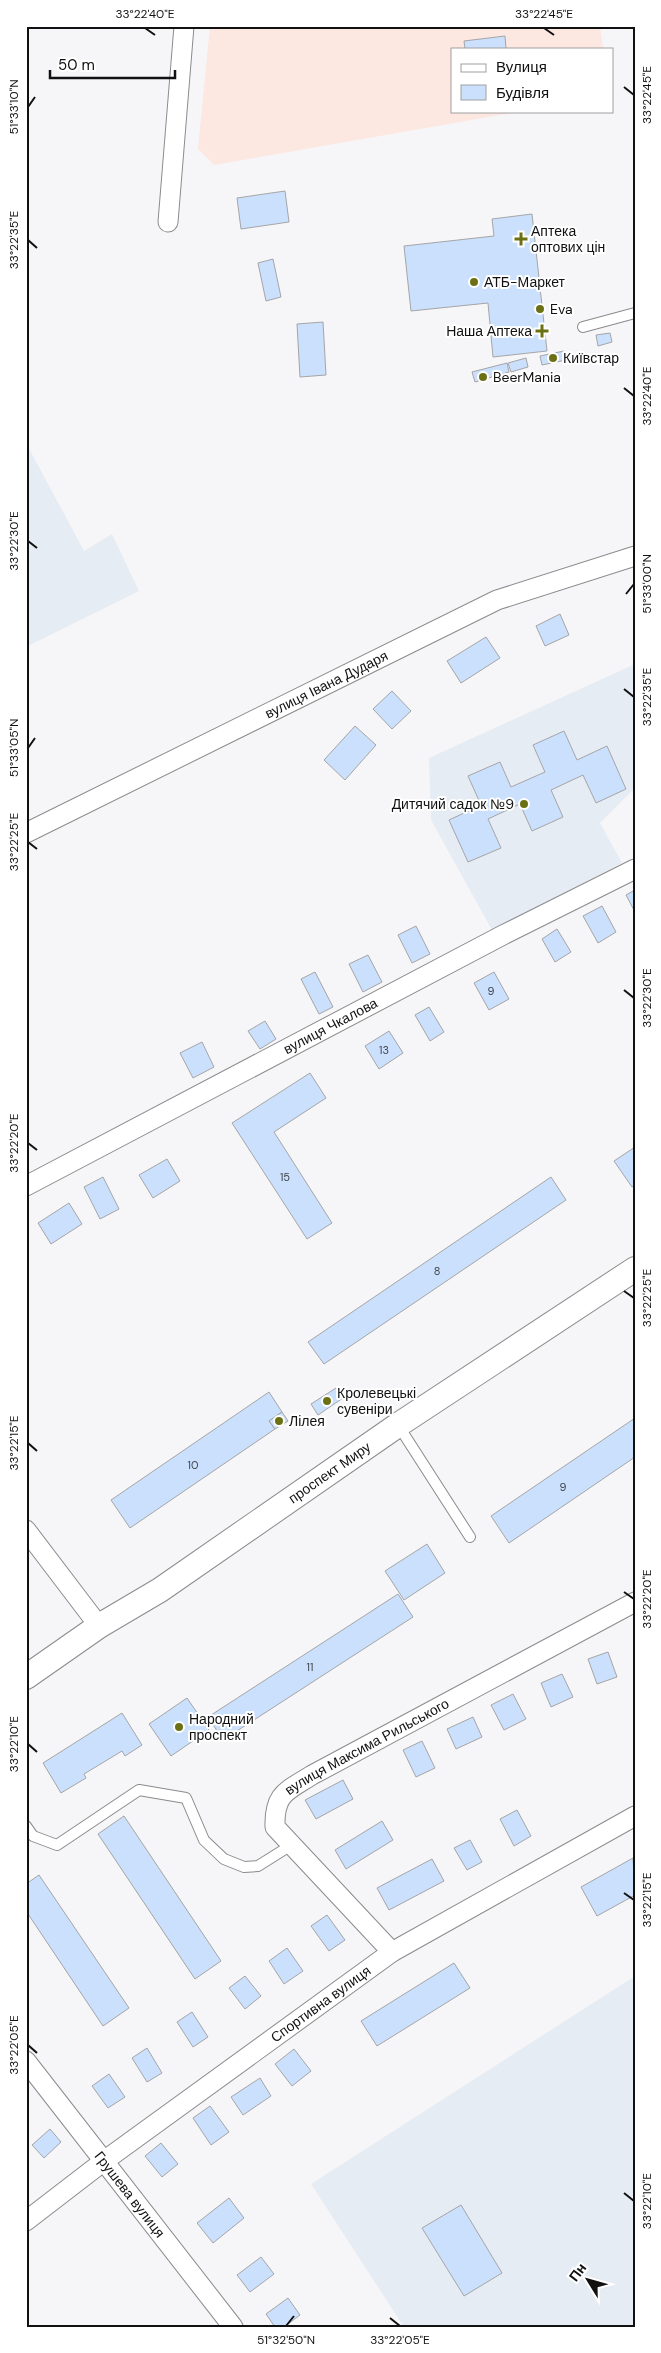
<svg xmlns="http://www.w3.org/2000/svg" width="661" height="2353" font-family="'DM Sans',sans-serif">
	<style>
		.commercial { fill: #fce7e1 }
		.built { fill: #e6ecf3 }
		.building { fill: #cbe0fd; stroke: #a5a5a6 }
		.lines { fill: none; stroke-linecap: round; stroke-linejoin: round }
		.service-casing { stroke: #8b8b8d; stroke-width: 12 }
		.minor-casing { stroke: #8b8b8d; stroke-width: 21 }
		.tertiary-casing { stroke: #8b8b8d; stroke-width: 26 }
		.service { stroke: #fff; stroke-width: 10 }
		.minor { stroke: #fff; stroke-width: 19 }
		.tertiary { stroke: #fff; stroke-width: 24 }
		.ticks { fill: none; stroke: #111; stroke-width: 2 }
		.poi-dot { fill: #6c7015; stroke: #fff; stroke-width: 2 }
		.labels { text-anchor: middle; stroke-width: 4; stroke-linejoin: round; paint-order: stroke }
		.number-label { font-size: 11px; fill: #40454c }
		.poi-label { font-size: 14px; fill: #111; stroke: #fff; text-anchor: start }
		.street-label { font-size: 14px; fill: #111; stroke: #fff }
		.neatline { fill: none; stroke: #111; stroke-width: 2 }
		.ticks-label { font-size: 12px; text-anchor: middle; fill: #111 }
	</style>
	<rect width="100%" height="100%" fill="#f6f6f8"/>
	<polygon class="commercial" points="210,26 600,26 603,48 613,48 613,95 612,49 452,49 452,111 523,111 214,165 198,149"/>
	<g class="built">
		<polygon points="26,443 84,551 112,534 139,591 26,647"/>
		<polygon points="635,664 635,788 600,823 622,863 492,930 431,820 429,758"/>
		<polygon points="635,1976 635,2327 404,2327 311,2184"/>
	</g>
	<g class="building">
		<polygon points="505,36 506,49 465,49 464,41"/>
		<polygon points="285,191 289,222 241,229 237,198"/>
		<polygon points="532,214 547,351 493,357 488,303 411,311 404,246 494,236 492,219"/>
		<polygon points="273,259 281,297 266,301 258,263"/>
		<polygon points="323,322 326,375 300,377 297,324"/>
		<polygon points="610,333 612,342 598,346 596,335"/>
		<polygon points="564,351 566,360 542,365 540,356"/>
		<polygon points="526,358 528,367 511,372 508,363"/>
		<polygon points="507,363 509,372 475,382 472,372"/>
		<polygon points="560,614 569,635 545,646 536,626"/>
		<polygon points="486,637 500,658 461,683 447,661"/>
		<polygon points="392,691 411,711 392,729 373,709"/>
		<polygon points="355,726 376,745 345,780 324,760"/>
		<polygon points="564,731 577,760 607,746 626,789 596,803 583,775 551,790 563,817 532,831 520,804 488,819 501,848 468,862 449,820 481,805 468,776 500,762 511,787 545,772 533,745"/>
		<polygon points="635,890 635,912 626,895"/>
		<polygon points="602,906 616,932 598,943 583,916"/>
		<polygon points="416,926 430,954 412,963 398,935"/>
		<polygon points="557,929 571,952 555,962 542,939"/>
		<polygon points="368,955 382,982 363,992 349,964"/>
		<polygon points="315,972 333,1007 319,1014 301,979"/>
		<polygon points="494,972 509,999 489,1010 474,983"/>
		<polygon points="429,1007 444,1032 430,1041 415,1015"/>
		<polygon points="265,1021 276,1039 260,1049 248,1031"/>
		<polygon points="389,1031 403,1053 379,1069 365,1046"/>
		<polygon points="202,1042 214,1067 193,1078 180,1053"/>
		<polygon points="310,1073 326,1098 274,1132 332,1223 307,1239 232,1123"/>
		<polygon points="635,1147 635,1185 632,1187 614,1161"/>
		<polygon points="167,1159 180,1181 153,1198 139,1175"/>
		<polygon points="103,1177 119,1209 100,1219 84,1187"/>
		<polygon points="551,1177 566,1200 324,1364 308,1342"/>
		<polygon points="69,1203 82,1224 51,1244 38,1223"/>
		<polygon points="336,1388 343,1398 318,1415 311,1404"/>
		<polygon points="269,1392 282,1412 269,1421 275,1429 130,1528 111,1500"/>
		<polygon points="282,1412 288,1421 275,1429 269,1421"/>
		<polygon points="635,1418 635,1457 509,1543 491,1516"/>
		<polygon points="427,1544 445,1573 404,1600 385,1571"/>
		<polygon points="398,1594 413,1617 223,1740 208,1717"/>
		<polygon points="608,1652 617,1677 597,1684 588,1659"/>
		<polygon points="562,1674 573,1697 551,1707 541,1683"/>
		<polygon points="513,1694 526,1719 504,1730 491,1705"/>
		<polygon points="187,1698 209,1730 171,1756 149,1724"/>
		<polygon points="122,1713 142,1745 125,1756 122,1751 84,1774 86,1778 61,1793 43,1763"/>
		<polygon points="473,1717 482,1737 456,1749 447,1729"/>
		<polygon points="422,1741 435,1768 416,1777 403,1750"/>
		<polygon points="343,1780 353,1799 316,1819 305,1800"/>
		<polygon points="517,1810 531,1836 514,1846 500,1819"/>
		<polygon points="124,1816 221,1961 195,1979 98,1834"/>
		<polygon points="382,1821 393,1840 346,1869 335,1850"/>
		<polygon points="470,1840 482,1862 467,1870 454,1848"/>
		<polygon points="633,1858 635,1895 597,1916 581,1887"/>
		<polygon points="432,1859 444,1881 389,1910 377,1888"/>
		<polygon points="39,1875 129,2008 103,2026 26,1911 26,1884"/>
		<polygon points="327,1915 345,1940 329,1951 311,1926"/>
		<polygon points="287,1948 303,1971 284,1984 269,1961"/>
		<polygon points="454,1963 470,1988 377,2046 361,2021"/>
		<polygon points="245,1976 261,1996 245,2009 229,1988"/>
		<polygon points="192,2012 208,2037 193,2047 177,2022"/>
		<polygon points="147,2048 162,2073 147,2082 132,2058"/>
		<polygon points="294,2049 311,2071 292,2086 275,2064"/>
		<polygon points="109,2074 125,2097 108,2108 92,2086"/>
		<polygon points="260,2078 271,2096 243,2115 231,2097"/>
		<polygon points="210,2106 229,2132 211,2145 193,2118"/>
		<polygon points="50,2129 61,2142 44,2158 32,2145"/>
		<polygon points="161,2143 178,2164 162,2177 145,2156"/>
		<polygon points="229,2198 244,2218 213,2243 197,2223"/>
		<polygon points="461,2205 502,2273 464,2296 422,2228"/>
		<polygon points="261,2257 274,2274 250,2292 237,2275"/>
		<polygon points="288,2298 300,2315 284,2327 275,2327 266,2314"/>
	</g>
	<g class="lines">
		<g class="service-casing">
			<g id="service">
				<polyline points="583,327 635,313"/>
				<polyline points="398,1425 470,1537"/>
				<polyline points="26,1826 33,1836 57,1845 139,1790 186,1798 204,1840 224,1859 244,1867 258,1866 293,1844"/>
			</g>
		</g>
		<g class="minor-casing">
			<g id="minor">
				<polyline points="168,222 184,26"/>
				<path id="s1" d="M26 833 497 600 635 556"/>
				<path id="s2" d="M26 1186 503 935 635 869"/>
				<polyline points="26,1530 99,1626"/>
				<path id="s3" d="M392 1952 275 1827C274 1793 287 1791 312 1775L635 1602"/>
				<path id="s4" d="M26 2061 233 2327"/>
				<path id="s5" d="M26 2221 104 2161 392 1952 635 1816"/>
			</g>
		</g>
		<g class="tertiary-casing">
			<g id="tertiary">
				<path id="s6" d="M26 1677 99 1626 160 1590 398 1425 635 1269"/>
			</g>
		</g>
		<use href="#service" class="service"/>
		<use href="#minor" class="minor"/>
		<use href="#tertiary" class="tertiary"/>
	</g>
	<path class="ticks" d="M145 28 155 35M544 28 554 35M624 87 634 95M28 107 35 97M28 240 37 248M624 388 634 396M28 541 37 548M626 594 634 584M624 689 634 697M28 748 35 738M28 842 37 849M624 990 634 998M28 1143 37 1150M624 1291 634 1298M28 1443 37 1451M624 1592 634 1599M28 1744 37 1752M624 1893 634 1900M28 2045 37 2053M624 2193 634 2201M390 2318 400 2326M286 2326 294 2316"/>
	<g class="poi-dot">
		<path d="M518.5 231.5h5v5h5v5h-5v5h-5v-5h-5v-5h5z"/>
		<circle cx="474" cy="282" r="5"/>
		<circle cx="540" cy="309" r="5"/>
		<path d="M539.5 323.5h5v5h5v5h-5v5h-5v-5h-5v-5h5z"/>
		<circle cx="553" cy="358" r="5"/>
		<circle cx="483" cy="377" r="5"/>
		<circle cx="524" cy="804" r="5"/>
		<circle cx="327" cy="1401" r="5"/>
		<circle cx="279" cy="1421" r="5"/>
		<circle cx="179" cy="1727" r="5"/>
	</g>
	<g class="labels">
		<g class="number-label">
			<text x="491" y="995">9</text>
			<text x="384" y="1054">13</text>
			<text x="285" y="1181">15</text>
			<text x="437" y="1275">8</text>
			<text x="193" y="1469">10</text>
			<text x="563" y="1491">9</text>
			<text x="310" y="1671">11</text>
		</g>
		<g class="poi-label">
			<text x="531" y="236">Аптека<tspan x="531" dy="16">оптових цін</tspan></text>
			<text x="484" y="287">АТБ-Маркет</text>
			<text x="550" y="314">Eva</text>
			<text x="532" y="336" text-anchor="end">Наша Аптека</text>
			<text x="563" y="363">Київстар</text>
			<text x="493" y="382">BeerMania</text>
			<text x="514" y="809" text-anchor="end">Дитячий садок №9</text>
			<text x="337" y="1398">Кролевецькі<tspan x="337" dy="16">сувеніри</tspan></text>
			<text x="289" y="1426">Лілея</text>
			<text x="189" y="1724">Народний<tspan x="189" dy="16">проспект</tspan></text>
		</g>
		<g class="street-label">
			<text dy="5" stroke="none"><textPath href="#s1" startOffset="335">вулиця Івана Дударя</textPath></text>
			<text dy="5" stroke="none"><textPath href="#s2" startOffset="344">вулиця Чкалова</textPath></text>
			<text dy="5" stroke="none"><textPath href="#s6" startOffset="366">проспект Миру</textPath></text>
			<text dy="5" stroke="none"><textPath href="#s3" startOffset="302">вулиця Максима Рильського</textPath></text>
			<text dy="5" stroke="none"><textPath href="#s5" startOffset="366">Спортивна вулиця</textPath></text>
			<text dy="5" stroke="none"><textPath href="#s4" startOffset="169">Грушева вулиця</textPath></text>
		</g>
	</g>
	<rect width="661" height="2353" fill="none" stroke="#ffffff" stroke-width="55"/>
	<rect x="451" y="48" width="162" height="65" fill="#ffffff" stroke="#a0a0a0"/>
	<rect x="461" y="64" width="25" height="8" fill="#ffffff" stroke="#a0a0a0"/>
	<text x="496" y="72" font-size="15" fill="#111111">Вулиця</text>
	<rect x="461" y="85" width="25" height="15" fill="#cbe0fd" stroke="#a0a0a0"/>
	<text x="496" y="98" font-size="15" fill="#111111">Будівля</text>
	<g transform="translate(588 2280) rotate(307)" stroke="#ffffff" stroke-width="4" paint-order="stroke">
	<path d="M0-4L9 19L0 12L-9 19Z" fill="#111111"/>
	<text y="-8" font-size="14" font-weight="bold" text-anchor="middle" fill="#111111">Пн</text>
	</g>
	<path d="M50 70v8h125v-8" fill="none" stroke="#111111" stroke-width="2.5"/>
	<text x="58" y="70" font-size="15" fill="#111111" stroke="#ffffff" stroke-width="4" paint-order="stroke">50 m</text>
	<rect x="28" y="28" width="606" height="2298" class="neatline"/>
	<g class="ticks-label">
		<text x="145" y="18">33°22'40"E</text>
		<text x="544" y="18">33°22'45"E</text>
		<text transform="translate(647 95) rotate(-90)" y="4">33°22'45"E</text>
		<text transform="translate(14 107) rotate(-90)" y="4">51°33'10"N</text>
		<text transform="translate(14 240) rotate(-90)" y="4">33°22'35"E</text>
		<text transform="translate(647 396) rotate(-90)" y="4">33°22'40"E</text>
		<text transform="translate(14 541) rotate(-90)" y="4">33°22'30"E</text>
		<text transform="translate(647 584) rotate(-90)" y="4">51°33'00"N</text>
		<text transform="translate(647 697) rotate(-90)" y="4">33°22'35"E</text>
		<text transform="translate(14 748) rotate(-90)" y="4">51°33'05"N</text>
		<text transform="translate(14 842) rotate(-90)" y="4">33°22'25"E</text>
		<text transform="translate(647 998) rotate(-90)" y="4">33°22'30"E</text>
		<text transform="translate(14 1143) rotate(-90)" y="4">33°22'20"E</text>
		<text transform="translate(647 1298) rotate(-90)" y="4">33°22'25"E</text>
		<text transform="translate(14 1443) rotate(-90)" y="4">33°22'15"E</text>
		<text transform="translate(647 1599) rotate(-90)" y="4">33°22'20"E</text>
		<text transform="translate(14 1744) rotate(-90)" y="4">33°22'10"E</text>
		<text transform="translate(647 1900) rotate(-90)" y="4">33°22'15"E</text>
		<text transform="translate(14 2045) rotate(-90)" y="4">33°22'05"E</text>
		<text transform="translate(647 2201) rotate(-90)" y="4">33°22'10"E</text>
		<text x="286" y="2344">51°32'50"N</text>
		<text x="400" y="2344">33°22'05"E</text>
	</g>
</svg>
